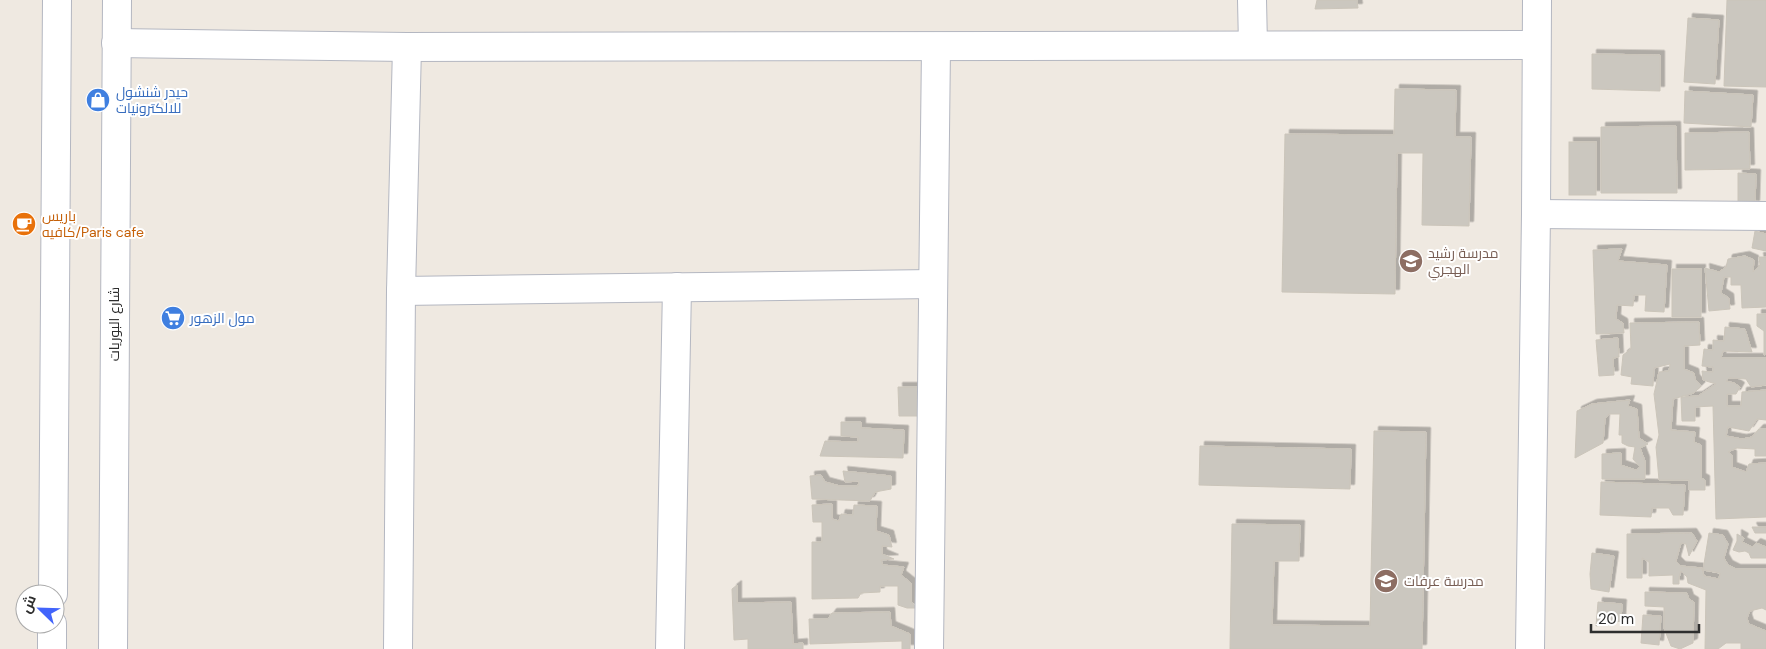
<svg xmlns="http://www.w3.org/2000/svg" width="1766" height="649" font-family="'DM Sans',Cairo,sans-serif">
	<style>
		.building { fill: #cbc7bf; stroke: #cbc5ba; filter: url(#shadow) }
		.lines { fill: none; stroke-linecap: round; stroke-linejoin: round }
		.minor-casing { stroke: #b4b7c1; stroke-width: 30 }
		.minor { stroke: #fff; stroke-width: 28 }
		.labels { text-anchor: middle; stroke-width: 4; stroke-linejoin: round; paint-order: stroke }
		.shop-label { font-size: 14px; fill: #366cbe; stroke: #fff; text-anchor: start }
		.food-label { font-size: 14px; fill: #c56008; stroke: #fff; text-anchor: start }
		.education-label { font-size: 14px; fill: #785e54; stroke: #fff; text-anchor: start }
		.street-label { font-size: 14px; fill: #2e2e2e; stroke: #fff }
	</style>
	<defs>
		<filter id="shadow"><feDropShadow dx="4.5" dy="-4.5" stdDeviation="0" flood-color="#0004"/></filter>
	</defs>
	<rect width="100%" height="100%" fill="#efe9e1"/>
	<g class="building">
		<polygon points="1317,0 1357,0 1358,8 1315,9"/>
		<polygon points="1727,0 1766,0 1766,87 1724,86"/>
		<polygon points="1688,18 1719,20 1715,84 1684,82"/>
		<polygon points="1592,54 1660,55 1660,91 1592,89"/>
		<polygon points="1395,89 1456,90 1455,137 1471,137 1469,226 1422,225 1423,153 1397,153 1395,294 1282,292 1285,134 1394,135"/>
		<polygon points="1685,91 1753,95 1751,127 1684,123"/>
		<polygon points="1676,126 1677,193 1601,193 1601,127"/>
		<polygon points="1749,132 1750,169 1685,170 1685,133"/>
		<rect x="1569" y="142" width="27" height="53"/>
		<polygon points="1738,173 1756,174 1755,205 1738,204"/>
		<polygon points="1755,231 1766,234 1766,251 1752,248"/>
		<polygon points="1622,249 1618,261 1667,265 1664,312 1645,311 1646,295 1634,295 1633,306 1617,305 1616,319 1623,323 1624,333 1596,334 1593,250"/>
		<polygon points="1745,256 1754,260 1753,272 1760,265 1759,257 1766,257 1766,307 1742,308 1741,285 1731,285 1731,277 1724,277 1721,293 1729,298 1730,309 1709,311 1705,268 1719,272 1726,267 1728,259"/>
		<rect x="1672" y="269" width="29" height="48"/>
		<polygon points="1757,314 1766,314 1766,354 1764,355 1764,331 1757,326"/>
		<polygon points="1699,322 1700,345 1684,346 1684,369 1694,373 1695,379 1701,386 1694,393 1673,399 1671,430 1695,432 1694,442 1701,445 1701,478 1705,480 1705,490 1689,490 1689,480 1659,480 1656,447 1659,435 1654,394 1659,372 1669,371 1670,364 1654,368 1653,386 1631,384 1632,377 1621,375 1623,355 1631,349 1630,323"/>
		<polygon points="1725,327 1745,329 1752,352 1723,351 1721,358 1766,358 1766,385 1751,387 1746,379 1729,378 1726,381 1734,383 1740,387 1736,394 1727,394 1727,406 1741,406 1742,392 1766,390 1766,420 1757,419 1749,431 1728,427 1726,436 1742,439 1752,437 1759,429 1766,429 1766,456 1755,456 1755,449 1737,448 1728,452 1732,455 1732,467 1746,472 1749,464 1766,463 1766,517 1716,519 1713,406 1695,407 1695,421 1682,421 1681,397 1698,396 1716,384 1703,380 1702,371 1713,372 1713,367 1702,366 1704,349 1713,350 1713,340 1724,341"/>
		<polygon points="1618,338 1619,357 1613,358 1614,375 1599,376 1596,340"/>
		<polygon points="898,387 919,387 920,416 899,416"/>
		<polygon points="1630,400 1628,406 1637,409 1639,438 1648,444 1640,448 1645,461 1645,479 1602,479 1602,454 1621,453 1621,465 1636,470 1640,467 1633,459 1635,447 1628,446 1622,443 1622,435 1619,435 1620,414 1609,414 1605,419 1603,443 1575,458 1577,411 1592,404"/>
		<polygon points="841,422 861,422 861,428 904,430 903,458 820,456 825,441 858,442 858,437 841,436"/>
		<polygon points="1374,431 1426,432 1422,649 1230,649 1232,524 1300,525 1299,561 1274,561 1272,625 1370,626"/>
		<polygon points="1200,446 1351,449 1350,489 1199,485"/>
		<polygon points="843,471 891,476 891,489 875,492 870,501 812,499 810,476 821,475 825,482 840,486 858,486 859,481 845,482"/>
		<polygon points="1601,482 1685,485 1683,515 1673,515 1669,508 1652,508 1651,517 1600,515"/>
		<polygon points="832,504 832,519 839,521 841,514 853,515 854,505 877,506 876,531 889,535 892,547 882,546 882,554 894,559 881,560 883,565 904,567 901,575 911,583 911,602 918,608 907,608 898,605 898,586 880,586 880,592 861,593 858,598 812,599 812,542 822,542 822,522 813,522 812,505"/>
		<polygon points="1752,527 1766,527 1766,533 1755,533"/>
		<polygon points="1692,533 1697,541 1689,556 1686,544 1681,543 1676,561 1681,566 1702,568 1704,576 1719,579 1720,573 1703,570 1709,533 1723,535 1728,544 1724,558 1728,565 1736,569 1766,569 1766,610 1762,608 1750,611 1747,618 1749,624 1766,631 1766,649 1741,649 1741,643 1726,643 1718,649 1705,649 1706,590 1688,583 1687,577 1681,571 1679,578 1679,584 1673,584 1673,575 1649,576 1649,562 1642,558 1642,578 1627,578 1627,534"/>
		<polygon points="1737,534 1744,538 1742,542 1752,547 1756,543 1766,547 1766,558 1751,558 1749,553 1745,551 1739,552 1733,550 1737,541"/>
		<polygon points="1592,553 1614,556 1609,592 1591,589 1590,574"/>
		<polygon points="737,585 737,603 791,602 793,644 803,643 803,649 748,649 748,639 734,640 732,589"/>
		<polygon points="1645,592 1687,593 1689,599 1694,602 1693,643 1680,649 1671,646 1664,628 1664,607 1645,606"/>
		<polygon points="1598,602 1622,604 1621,621 1596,626"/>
		<polygon points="890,612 891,626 910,634 910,649 902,649 902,641 810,644 809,619 828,619 832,613"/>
		<polygon points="1643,615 1661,616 1659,645 1641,643"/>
	</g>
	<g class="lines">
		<g class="minor-casing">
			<g id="minor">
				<polyline points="1252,0 1253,45"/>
				<polyline points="116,43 407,47 1536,45"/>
				<polyline points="1536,214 1766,216"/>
				<polyline points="401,291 933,284"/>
				<polyline points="53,594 57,0"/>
				<polyline points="52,649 52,624"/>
				<polyline points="113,649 117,0"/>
				<polyline points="398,649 401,291 407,47"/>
				<polyline points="670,649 677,287"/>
				<polyline points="929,649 936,47"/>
				<polyline points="1530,649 1536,214 1537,0"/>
			</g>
		</g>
		<use href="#minor" class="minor"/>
	</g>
	<defs>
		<g id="shop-disc" transform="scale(1.25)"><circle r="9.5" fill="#3f7fe0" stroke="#fff"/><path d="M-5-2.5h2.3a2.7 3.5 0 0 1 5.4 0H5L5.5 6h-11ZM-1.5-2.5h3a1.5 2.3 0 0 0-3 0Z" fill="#fff"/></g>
		<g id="cafe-disc" transform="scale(1.25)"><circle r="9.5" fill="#e8710a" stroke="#fff"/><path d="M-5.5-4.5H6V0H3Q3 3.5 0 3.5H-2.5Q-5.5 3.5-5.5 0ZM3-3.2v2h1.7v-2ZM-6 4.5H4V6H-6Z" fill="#fff"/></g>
		<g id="school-disc" transform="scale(1.25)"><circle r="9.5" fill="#8d6e63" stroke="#fff"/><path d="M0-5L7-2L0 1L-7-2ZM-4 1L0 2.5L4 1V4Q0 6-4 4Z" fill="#fff"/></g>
		<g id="supermarket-disc" transform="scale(1.25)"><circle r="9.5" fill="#3f7fe0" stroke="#fff"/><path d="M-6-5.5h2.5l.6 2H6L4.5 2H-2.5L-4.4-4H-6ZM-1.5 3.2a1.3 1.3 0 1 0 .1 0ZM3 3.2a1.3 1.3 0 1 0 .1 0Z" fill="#fff"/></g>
	</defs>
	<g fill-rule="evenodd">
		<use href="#shop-disc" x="98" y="100"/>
		<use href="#cafe-disc" x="24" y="224"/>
		<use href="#school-disc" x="1411" y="261"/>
		<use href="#supermarket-disc" x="173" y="318"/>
		<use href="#school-disc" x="1386" y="581"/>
	</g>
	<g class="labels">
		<g class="shop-label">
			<text x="116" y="97">حيدر شنشول<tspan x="116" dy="16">للالكترونيات</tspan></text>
			<text x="190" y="323">مول الزهور</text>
		</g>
		<g class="food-label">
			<text x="42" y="221">باريس<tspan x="42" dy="16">كافيه/Paris cafe</tspan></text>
		</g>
		<g class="education-label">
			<text x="1428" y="258">مدرسة رشيد<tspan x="1428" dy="16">الهجري</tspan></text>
			<text x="1404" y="586">مدرسة عرفات</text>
		</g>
		<g class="street-label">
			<text transform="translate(114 324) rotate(-90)" y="5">شارع البوريات</text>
		</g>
	</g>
	<g transform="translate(40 609) rotate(293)"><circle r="24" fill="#ffffff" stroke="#ababab"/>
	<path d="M0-4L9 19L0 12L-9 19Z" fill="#4264fb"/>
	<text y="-8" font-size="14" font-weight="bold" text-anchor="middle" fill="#2e2e2e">ش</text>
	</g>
	<path d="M1591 624v8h108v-8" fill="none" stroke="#2e2e2e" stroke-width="2.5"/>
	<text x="1598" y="624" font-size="15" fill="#2e2e2e" stroke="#ffffff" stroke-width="4" paint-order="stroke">20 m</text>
</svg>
